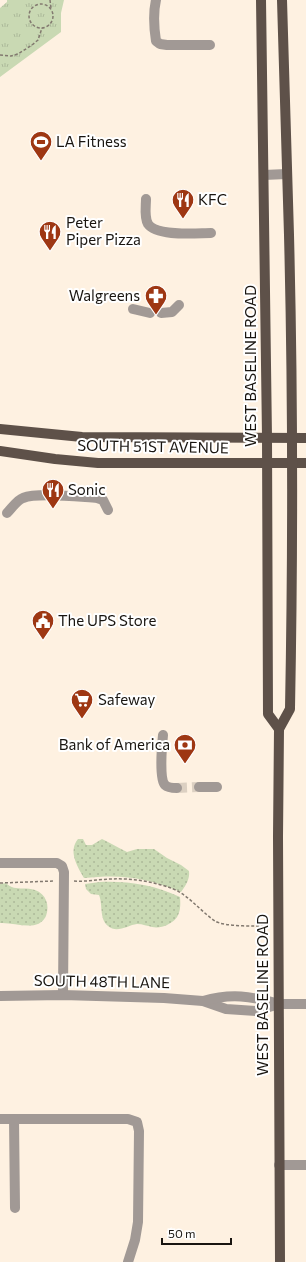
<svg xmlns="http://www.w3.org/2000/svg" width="306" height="1262" font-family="Commissioner,sans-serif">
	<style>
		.grass { fill: url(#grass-dots) }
		.park { fill: url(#park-tufts) }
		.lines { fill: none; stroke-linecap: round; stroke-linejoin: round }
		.minor-tunnel { stroke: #dcd0c2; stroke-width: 10; stroke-dasharray: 10 5; stroke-linecap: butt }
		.path { stroke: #82796f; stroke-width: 1.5; stroke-dasharray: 3 2; stroke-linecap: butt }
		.minor { stroke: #a19995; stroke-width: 10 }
		.major { stroke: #5e5149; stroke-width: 10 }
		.labels { text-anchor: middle; stroke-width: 4; stroke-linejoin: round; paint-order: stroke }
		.poi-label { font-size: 15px; fill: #191510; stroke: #fff; text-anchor: start }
		.street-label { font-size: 15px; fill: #191510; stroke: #fff }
	</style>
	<defs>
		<pattern id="grass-dots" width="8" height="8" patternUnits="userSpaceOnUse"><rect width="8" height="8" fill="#c9d9b3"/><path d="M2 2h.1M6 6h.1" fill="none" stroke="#acb999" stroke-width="1.8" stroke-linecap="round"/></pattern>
		<pattern id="park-tufts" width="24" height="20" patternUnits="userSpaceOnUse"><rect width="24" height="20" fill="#c9d9b3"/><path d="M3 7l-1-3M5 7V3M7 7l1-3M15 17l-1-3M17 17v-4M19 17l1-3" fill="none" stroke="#acb999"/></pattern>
	</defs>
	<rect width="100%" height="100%" fill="#fef1e1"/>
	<g class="grass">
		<path d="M78 839H83L86 845H92L102 839C111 843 118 848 127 852L137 849H154L167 858 181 865 189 871C190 879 186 885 181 892 145 877 121 874 84 878 77 866 68 851 78 839Z"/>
		<path d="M100 882C129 881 154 885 180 897 181 910 180 919 167 925 163 927 157 928 152 927 147 926 143 924 137 924 128 925 117 934 108 926 99 919 103 904 99 895L91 894 86 889 85 884Z"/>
		<path d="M6 883C14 892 25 886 35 890 46 894 50 905 46 916 38 933 15 922 0 923V884Z"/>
	</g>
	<polygon class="park" points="7,0 64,0 61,13 61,32 0,77 0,8 7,2"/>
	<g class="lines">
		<polyline class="minor-tunnel" points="177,788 199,787"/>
		<g class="path">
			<polyline points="50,0 51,8"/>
			<circle cx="41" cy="16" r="12"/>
			<polyline points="0,55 11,56 18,54 32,45 38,40 42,28"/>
			<path d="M74 881C87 882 100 879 113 879 132 878 154 882 171 888 189 895 199 910 215 921 224 927 257 926 269 926"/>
			<polyline points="0,883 54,881"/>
		</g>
		<g class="minor">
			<path d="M156 0C153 13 154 28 156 41L160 44 167 45H210"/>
			<polyline points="264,175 286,174"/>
			<path d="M146 199C146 206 144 217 148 224 157 237 197 233 211 233"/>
			<polyline points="133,309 150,313"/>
			<polyline points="161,313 172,312 179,305"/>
			<path d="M7 513C12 508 17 500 23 498 38 492 80 497 97 498L103 500 108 510"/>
			<path d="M163 735C162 745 159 779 165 785 168 788 173 788 177 788"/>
			<polyline points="199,787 217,787"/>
			<polyline points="0,863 57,863 62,866 64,872 63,995"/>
			<polyline points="0,996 63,995 164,998 203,1001 226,1009 256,1011 279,1004 306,1004"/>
			<path d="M203 1001C231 993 251 996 279 1004"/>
			<polyline points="0,1119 128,1119 137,1122 139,1131 138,1222 135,1240 128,1262"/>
			<polyline points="14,1119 15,1208"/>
			<polyline points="279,1165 306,1165"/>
		</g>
		<g class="major">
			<polyline points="261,0 267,437 268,714 279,729"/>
			<polyline points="0,429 82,437 306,438"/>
			<polyline points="0,451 55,459 98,463 306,463"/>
			<path d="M280 1262 278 837 279 729 290 709C293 551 293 393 289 235 287 157 284 78 282 0"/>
		</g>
	</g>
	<defs>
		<g id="stadium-pin" transform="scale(1.15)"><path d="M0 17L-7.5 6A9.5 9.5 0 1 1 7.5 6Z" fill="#9e3713" stroke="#fff"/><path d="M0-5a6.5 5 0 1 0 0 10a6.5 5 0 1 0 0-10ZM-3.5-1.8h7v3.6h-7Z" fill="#fff"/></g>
		<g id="restaurant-pin" transform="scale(1.15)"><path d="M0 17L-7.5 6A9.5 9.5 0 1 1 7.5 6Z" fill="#9e3713" stroke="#fff"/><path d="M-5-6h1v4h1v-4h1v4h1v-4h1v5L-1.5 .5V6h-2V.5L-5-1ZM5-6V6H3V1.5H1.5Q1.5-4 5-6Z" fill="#fff"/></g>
		<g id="pharmacy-pin" transform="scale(1.15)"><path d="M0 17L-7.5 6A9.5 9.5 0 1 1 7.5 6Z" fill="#9e3713" stroke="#fff"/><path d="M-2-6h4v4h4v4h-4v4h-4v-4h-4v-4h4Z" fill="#fff"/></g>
		<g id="civic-pin" transform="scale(1.15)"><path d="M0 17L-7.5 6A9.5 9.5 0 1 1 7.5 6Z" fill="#9e3713" stroke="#fff"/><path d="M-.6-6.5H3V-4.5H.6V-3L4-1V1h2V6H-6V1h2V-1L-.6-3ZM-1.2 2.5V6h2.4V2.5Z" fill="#fff"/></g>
		<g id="supermarket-pin" transform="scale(1.15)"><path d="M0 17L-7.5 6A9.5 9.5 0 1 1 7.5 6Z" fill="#9e3713" stroke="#fff"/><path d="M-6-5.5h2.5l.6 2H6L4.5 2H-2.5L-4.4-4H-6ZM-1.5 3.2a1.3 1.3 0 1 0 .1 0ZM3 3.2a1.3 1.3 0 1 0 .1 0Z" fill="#fff"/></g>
		<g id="bank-pin" transform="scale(1.15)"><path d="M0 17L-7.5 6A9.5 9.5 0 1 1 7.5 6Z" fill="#9e3713" stroke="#fff"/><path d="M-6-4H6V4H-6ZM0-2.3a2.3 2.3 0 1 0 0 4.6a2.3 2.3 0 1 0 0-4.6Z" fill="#fff"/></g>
	</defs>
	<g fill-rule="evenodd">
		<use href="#stadium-pin" x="41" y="142"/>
		<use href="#restaurant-pin" x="183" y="200"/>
		<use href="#restaurant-pin" x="50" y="232"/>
		<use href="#pharmacy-pin" x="156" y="296"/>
		<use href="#restaurant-pin" x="53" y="490"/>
		<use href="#civic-pin" x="43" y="621"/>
		<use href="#supermarket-pin" x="82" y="700"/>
		<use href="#bank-pin" x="185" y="745"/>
	</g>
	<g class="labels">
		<g class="poi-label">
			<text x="56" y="147">LA Fitness</text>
			<text x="198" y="205">KFC</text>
			<text x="66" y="228">Peter<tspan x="66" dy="17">Piper Pizza</tspan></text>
			<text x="140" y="301" text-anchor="end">Walgreens</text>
			<text x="68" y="495">Sonic</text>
			<text x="58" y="626">The UPS Store</text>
			<text x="98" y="705">Safeway</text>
			<text x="170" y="750" text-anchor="end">Bank of America</text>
		</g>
		<g class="street-label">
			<text transform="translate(251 366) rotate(-90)" y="5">WEST BASELINE ROAD</text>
			<text transform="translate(153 447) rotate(1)" y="5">SOUTH 51ST AVENUE</text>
			<text transform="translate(102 982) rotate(1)" y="5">SOUTH 48TH LANE</text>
			<text transform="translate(263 995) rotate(-90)" y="5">WEST BASELINE ROAD</text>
		</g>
	</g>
	<path d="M162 1238v6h69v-6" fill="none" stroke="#191510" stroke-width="2"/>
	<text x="168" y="1238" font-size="12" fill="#191510" stroke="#ffffff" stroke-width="3" paint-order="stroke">50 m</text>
</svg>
